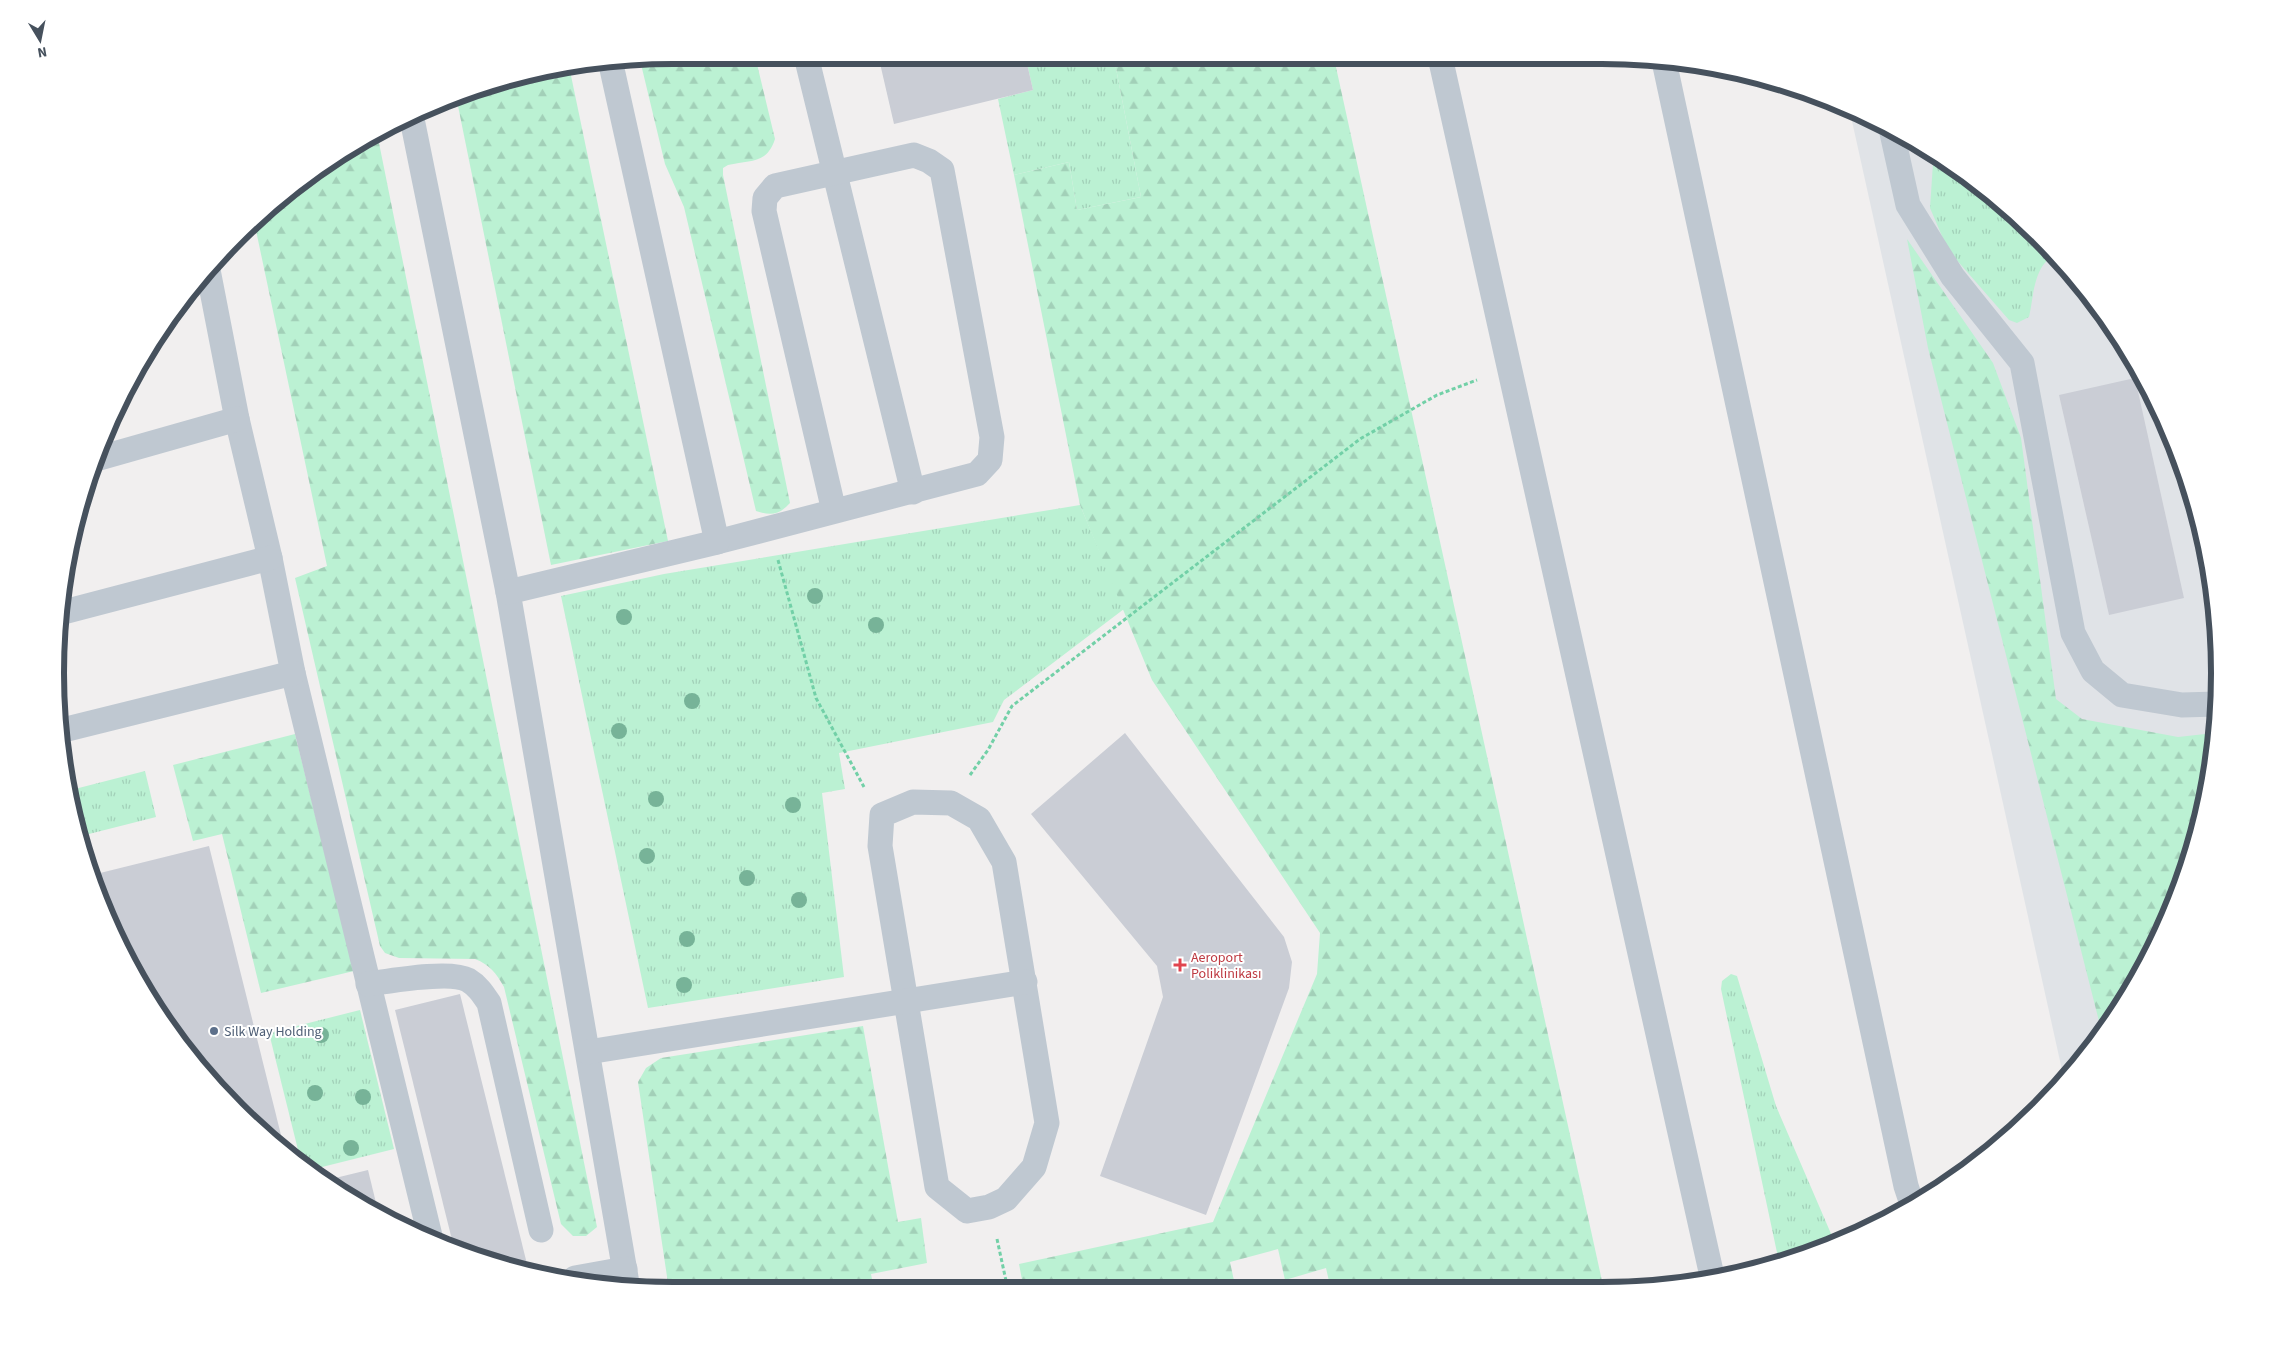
<svg xmlns="http://www.w3.org/2000/svg" width="2275" height="1346" font-family="'Source Sans 3',sans-serif">
	<style>
		.airport { fill: #e0e3e7 }
		.grass { fill: url(#grass-tufts) }
		.forest { fill: url(#forest-firs) }
		.building { fill: #cacdd5 }
		.lines { fill: none; stroke-linecap: round; stroke-linejoin: round }
		.path { stroke: #72d0a7; stroke-width: 3; stroke-dasharray: 4 2.5; stroke-linecap: butt }
		.service { stroke: #bfc8d1; stroke-width: 25 }
		.tree { fill: #77b398 }
		.health-dot { fill: #e0444e; stroke: #fff; stroke-width: 2 }
		.service-dot { fill: #5c6f8a; stroke: #fff; stroke-width: 2 }
		.labels { text-anchor: middle; stroke-width: 4; stroke-linejoin: round; paint-order: stroke }
		.health-label { font-size: 14px; fill: #be3a42; stroke: #fff; text-anchor: start }
		.service-label { font-size: 14px; fill: #4e5e75; stroke: #fff; text-anchor: start }
		.rim { fill: none; stroke: #46515d; stroke-width: 6 }
	</style>
	<defs>
		<pattern id="grass-tufts" width="24" height="20" patternUnits="userSpaceOnUse" patternTransform="scale(1.25)"><rect width="24" height="20" fill="#bbf1d3"/><path d="M3 7l-1-3M5 7V3M7 7l1-3M15 17l-1-3M17 17v-4M19 17l1-3" fill="none" stroke="#a2d0b8"/></pattern>
		<pattern id="forest-firs" width="22" height="20" patternUnits="userSpaceOnUse" patternTransform="scale(1.25)"><rect width="22" height="20" fill="#bbf1d3"/><path d="M5 1l3.5 6h-7zM16 11l3.5 6h-7z" fill="#a2d0b8"/></pattern>
	</defs>
	<rect width="100%" height="100%" fill="#f1efef"/>
	<polygon class="airport" points="1850,112 1945,159 2039,236 2116,329 2173,436 2208,552 2220,673 2208,793 2173,909 2116,1016 2064,1079"/>
	<g class="grass">
		<polygon points="1114,58 1141,197 1077,210 1069,162 1014,175 998,99 1033,90 1026,59"/>
		<path d="M1936 155 1945 159 2039 236 2055 255C2033 266 2034 296 2029 317L2017 323 2009 320 1948 250 1930 208 1933 163Z"/>
		<polygon points="2180,459 2208,552 2212,587"/>
		<polygon points="1080,505 1124,609 1004,700 993,722 839,753 845,789 822,793 844,977 648,1008 561,596 664,574"/>
		<polygon points="145,771 156,817 85,835 94,867 89,868 67,791"/>
		<polygon points="1731,974 1737,976 1776,1106 1835,1243 1800,1258 1779,1262 1721,989 1722,981"/>
		<polygon points="360,1010 394,1149 310,1170 301,1162 269,1033"/>
	</g>
	<g class="forest">
		<polygon points="1114,58 1334,58 1604,1290 1331,1290 1326,1268 1285,1280 1278,1249 1230,1262 1236,1290 1024,1290 1019,1264 1213,1222 1317,974 1320,933 1152,680 1080,505 1014,175 1069,162 1077,210 1141,197"/>
		<path d="M640 60H756L775 139C767 164 751 160 728 165L723 168V175L790 503C779 515 771 516 756 511L684 207 665 164Z"/>
		<polygon points="569,66 668,541 551,565 456,96 475,88"/>
		<path d="M377 133 597 1227 586 1236H573L561 1224 504 987C496 973 490 965 475 959L399 958 385 953 380 946 295 578 327 566 254 221 297 183Z"/>
		<polygon points="1907,239 1993,363 2021,438 2056,699 2082,719 2178,737 2214,733 2208,793 2173,909 2116,1016 2102,1033 1928,348"/>
		<polygon points="295,734 354,971 261,993 222,834 193,841 173,765"/>
		<polygon points="863,1026 898,1222 921,1218 927,1263 871,1274 874,1290 669,1290 638,1082 646,1068 661,1058"/>
	</g>
	<g class="building">
		<polygon points="879,59 1026,59 1033,90 894,124"/>
		<polygon points="2135,378 2184,598 2109,615 2059,395"/>
		<polygon points="1125,733 1284,937 1292,962 1289,988 1206,1215 1100,1176 1163,997 1157,966 1031,814"/>
		<polygon points="209,846 284,1147 208,1080 138,982 102,909 92,875"/>
		<polygon points="460,994 527,1264 516,1266 474,1258 454,1248 395,1010"/>
		<polygon points="368,1170 378,1211 330,1187 323,1181"/>
	</g>
	<g class="lines">
		<g class="path">
			<polyline points="778,560 816,698 864,787"/>
			<polyline points="970,775 988,750 1012,706 1360,439 1437,395 1477,380"/>
			<polyline points="997,1239 1008,1290"/>
		</g>
		<g class="service">
			<polyline points="1440,57 1712,1276"/>
			<polyline points="807,60 913,492"/>
			<polyline points="1664,61 1906,1186 1913,1207"/>
			<polyline points="411,114 508,592 628,1289"/>
			<polyline points="1892,133 1908,205 1953,277 2022,363 2073,633 2093,671 2122,695 2182,705 2217,704"/>
			<polyline points="208,270 237,419 270,558 293,673 430,1236"/>
			<polyline points="96,459 237,419"/>
			<polyline points="717,542 977,474 990,460 992,437 942,170 929,161 914,155 775,186 765,198 764,211 834,511"/>
			<polyline points="508,592 717,542 610,60"/>
			<polyline points="60,613 270,558"/>
			<polyline points="59,731 293,673"/>
			<polygon points="913,802 951,803 979,819 1004,862 1047,1123 1034,1167 1006,1199 989,1207 967,1211 937,1187 880,846 882,815"/>
			<path d="M368 984C390 981 450 970 468 980 478 986 483 994 489 1003L541 1230"/>
			<polyline points="588,1052 1025,982"/>
			<polyline points="575,1278 625,1269"/>
		</g>
	</g>
	<g class="tree">
		<circle cx="815" cy="596" r="8"/>
		<circle cx="624" cy="617" r="8"/>
		<circle cx="876" cy="625" r="8"/>
		<circle cx="692" cy="701" r="8"/>
		<circle cx="619" cy="731" r="8"/>
		<circle cx="656" cy="799" r="8"/>
		<circle cx="793" cy="805" r="8"/>
		<circle cx="647" cy="856" r="8"/>
		<circle cx="747" cy="878" r="8"/>
		<circle cx="799" cy="900" r="8"/>
		<circle cx="687" cy="939" r="8"/>
		<circle cx="684" cy="985" r="8"/>
		<circle cx="321" cy="1035" r="8"/>
		<circle cx="315" cy="1093" r="8"/>
		<circle cx="363" cy="1097" r="8"/>
		<circle cx="351" cy="1148" r="8"/>
	</g>
	<path class="health-dot" d="M1177.5 957.5h5v5h5v5h-5v5h-5v-5h-5v-5h5z"/>
	<circle class="service-dot" cx="214" cy="1031" r="5"/>
	<g class="labels">
		<g class="health-label">
			<text x="1191" y="962">Aeroport<tspan x="1191" dy="16">Poliklinikası</tspan></text>
		</g>
		<g class="service-label">
			<text x="224" y="1036">Silk Way Holding</text>
		</g>
	</g>
	<path d="M0 0H2275V1346H0ZM673 64H1602A609 609 0 0 1 2211 673V673A609 609 0 0 1 1602 1282H673A609 609 0 0 1 64 673V673A609 609 0 0 1 673 64Z" fill="#fff" fill-rule="evenodd"/>
	<path class="rim" d="M673 64H1602A609 609 0 0 1 2211 673V673A609 609 0 0 1 1602 1282H673A609 609 0 0 1 64 673V673A609 609 0 0 1 673 64Z"/>
	<g transform="translate(40 40) rotate(170)" stroke="#ffffff" stroke-width="4" paint-order="stroke">
	<path d="M0-4L9 19L0 12L-9 19Z" fill="#46515d"/>
	<text y="-8" font-size="14" font-weight="bold" text-anchor="middle" fill="#46515d">N</text>
	</g>
</svg>
